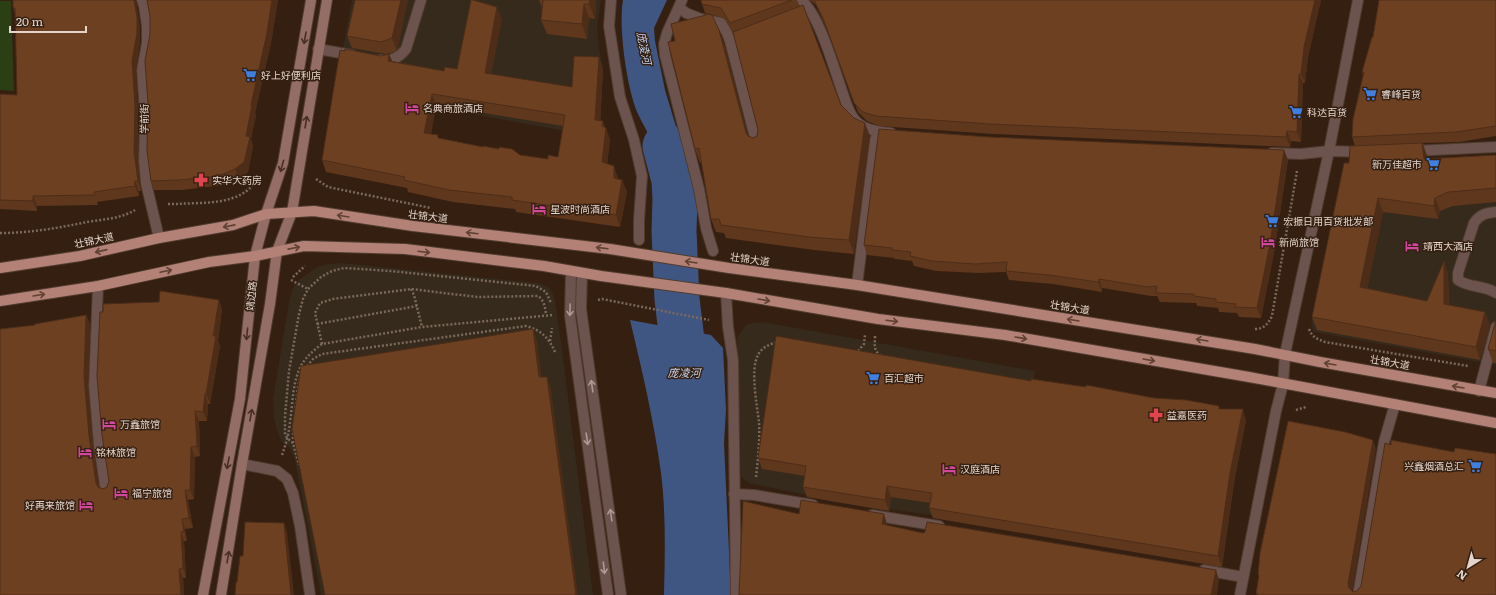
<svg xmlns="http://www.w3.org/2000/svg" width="1496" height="595" font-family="Literata,'Noto Sans SC',serif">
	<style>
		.commercial { fill: #352a1b }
		.green { fill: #2a3f13 }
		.water { fill: #405682 }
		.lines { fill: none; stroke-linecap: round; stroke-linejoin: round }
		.river { stroke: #405682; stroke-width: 45 }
		.service-casing { stroke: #503c2f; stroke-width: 12 }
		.minor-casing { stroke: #503c2f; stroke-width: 12 }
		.secondary-casing { stroke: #503c2f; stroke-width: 12 }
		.primary-casing { stroke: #503c2f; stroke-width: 12 }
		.path { stroke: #7c695d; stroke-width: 2.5; stroke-dasharray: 2 2; stroke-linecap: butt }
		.service { stroke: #6c534e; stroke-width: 10 }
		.minor { stroke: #6c534e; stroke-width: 10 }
		.secondary { stroke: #946d65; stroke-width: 10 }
		.primary { stroke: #b38176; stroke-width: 10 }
		.wall { fill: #5f371d; fill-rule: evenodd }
		.shaded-wall { fill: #4d2d18 }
		.building { fill: #6e4022; stroke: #4d2d18; fill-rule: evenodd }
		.oneway { stroke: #472f22 }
		.oneway2 { stroke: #604134 }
		.oneway3 { stroke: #ae9a93 }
		.labels { text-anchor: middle; stroke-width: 3; stroke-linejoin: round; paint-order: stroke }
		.poi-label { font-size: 10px; fill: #e4d5cc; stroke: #341f11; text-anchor: start }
		.street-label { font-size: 10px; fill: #e4d5cc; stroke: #341f11 }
		.water-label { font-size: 11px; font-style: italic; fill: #c7d6f3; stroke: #341f11 }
	</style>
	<rect width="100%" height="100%" fill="#341f11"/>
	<g class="commercial">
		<polygon points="352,0 601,0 597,26 599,49 603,67 577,65 565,131 440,108 443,78 341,59"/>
		<polygon points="1496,156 1496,365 1314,332 1311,324 1345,168 1357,160"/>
		<polygon points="342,263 538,283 548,287 553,294 555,301 561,342 593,595 321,595 295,460 290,448 282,442 278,433 274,420 273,399 290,296 294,286 300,279 317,267 328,264"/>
		<polygon points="763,322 1035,371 1011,527 835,501 749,483 745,480 741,476 737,337 746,325 752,323"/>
	</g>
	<polygon class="green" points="0,1 11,1 14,91 0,90"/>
	<g class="water">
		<path d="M623 0H667L654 28 655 41 665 90 694 187 697 200V212L653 201C654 187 657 172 656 159 654 141 645 129 638 114 627 90 618 26 623 0Z"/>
		<path d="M630 320 711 335 723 348 726 410 724 443 731 595H664C665 554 666 513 661 473 654 421 642 370 630 320Z"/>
	</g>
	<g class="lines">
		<polyline class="river" points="665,146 674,180 675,199 674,231 677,299 688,390"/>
		<g class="service-casing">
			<g id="service">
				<polyline points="679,7 686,13 701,19 721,23 727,33 730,41 757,145"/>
				<polyline points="318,49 352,55"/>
				<path d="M380 60C391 62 399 58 406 49L421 0"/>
				<path d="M1496 212C1486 213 1480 214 1474 223L1458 273V280C1469 288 1485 285 1496 293"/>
				<polyline points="98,286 94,386 99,445 106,492"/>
				<polyline points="1479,391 1496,327"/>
			</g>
		</g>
		<g class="minor-casing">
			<g id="minor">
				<polyline points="142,0 144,6 147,26 147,43 142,70 145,114 144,161 146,183 159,238"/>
				<polyline points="611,0 609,26 620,97 634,140 642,176 639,220 639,240"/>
				<polyline points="682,0 667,33 664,44 665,55 699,189 706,228 713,251"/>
				<path d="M801 0C819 14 834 68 842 91 847 105 850 120 864 127 872 131 881 132 891 133"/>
				<polyline points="1412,151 1496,147"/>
				<polyline points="1272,153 1301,154 1329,151 1362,152"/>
				<polyline points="571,271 570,316 608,595"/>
				<polyline points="582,273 581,309 621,595"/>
				<polyline points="857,285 875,140 878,132"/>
				<polyline points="726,293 728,327 733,360 736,595"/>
				<polyline points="242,464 277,471 287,479 293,493 300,526 310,595"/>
				<polyline points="734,494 754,495 813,505"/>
				<polyline points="872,515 939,526"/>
				<polyline points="1204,570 1243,577"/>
				<polyline points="1240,595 1276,411 1283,384 1285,354 1329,151 1358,0"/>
				<polyline points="1358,595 1384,442 1395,404"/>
			</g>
		</g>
		<g class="secondary-casing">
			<g id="secondary">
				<polyline points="203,595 240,399 255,256 266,214 283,163 311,0"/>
				<polyline points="221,595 242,464 270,304 277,251 292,212 327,0"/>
			</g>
		</g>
		<g class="primary-casing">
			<g id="primary">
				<polyline points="0,268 80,256 159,238 233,225 266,214 314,211 413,226 610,249 729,268 857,285 1255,349 1320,362 1496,393"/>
				<polyline points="0,301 98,286 209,262 255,256 304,246 405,249 544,266 601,276 726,293 878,319 1005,335 1249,377 1496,423"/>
			</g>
		</g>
		<g class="path">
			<polyline points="316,179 328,187 431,208"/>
			<path d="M168 204H177C204 202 239 206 256 181"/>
			<path d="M0 233C30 233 58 228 87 222 104 219 120 219 135 210"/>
			<polyline points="293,277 305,266"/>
			<polyline points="291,280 308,289"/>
			<polyline points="411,289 414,295 422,327"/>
			<polyline points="598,300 602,299 709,320"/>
			<polyline points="317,324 417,306"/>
			<path d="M1255 329C1264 329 1268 324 1272 316L1297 171"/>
			<path d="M1309 329C1312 337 1317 339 1325 342L1468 366"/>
			<path d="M875 336C875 344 873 350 880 355"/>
			<polyline points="550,341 552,328"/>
			<path d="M322 344 315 313 320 303 333 299 411 289 477 297 538 296C544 300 545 307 546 314"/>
			<polyline points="858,351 864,344 865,335"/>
			<path d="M307 366 313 359 322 354 526 326C541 330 549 338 555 352"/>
			<polyline points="1296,410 1306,407"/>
			<polyline points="295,412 298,387 300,379"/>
			<polyline points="293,429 293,443 299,465"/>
			<polyline points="293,443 287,438 285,433 285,416 289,371 299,314 303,299 308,289 321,277 332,271 344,268 391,271 536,286 546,292 551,303"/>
			<path d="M282 455C286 444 289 433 290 422 293 402 292 382 302 364 307 356 314 350 322 344L422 327 553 315"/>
			<path d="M756 477C758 459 760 440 759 422 757 406 750 369 758 355 762 347 770 344 778 342"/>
		</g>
		<use href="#service" class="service"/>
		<use href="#minor" class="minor"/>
		<use href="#secondary" class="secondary"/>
		<use href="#primary" class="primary"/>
	</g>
	<g class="wall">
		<polygon points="13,0 140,26 140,42 136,70 138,114 138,162 141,191 139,191 139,196 97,202 98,205 37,206 37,211 0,209 0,94 17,95 16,16 13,8"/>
		<polygon points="147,0 278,0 271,43 255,113 256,115 251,139 253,146 248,172 239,179 226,184 215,186 182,190 154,190 151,181 150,16"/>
		<polygon points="408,0 397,51 386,54 352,48 347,36"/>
		<polygon points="539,0 596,0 595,19 589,18 587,39 547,34 541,20 542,8"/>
		<polygon points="701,0 797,0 841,105 870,136 854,254 814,250 726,238 724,233 716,232 711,219 701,162 700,163 695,149 724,43 748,136 753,138 757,136 758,130 733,32 724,18 705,13"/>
		<polygon points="810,0 1321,0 1308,57 1305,83 1303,83 1301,142 1291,141 1290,147 993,134 879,126 867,121 858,112 826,28 816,5"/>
		<polygon points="1496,0 1496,136 1459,142 1423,143 1428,159 1496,155 1496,202 1453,206 1440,211 1438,219 1383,212 1367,289 1427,301 1444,261 1448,274 1449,305 1485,312 1490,325 1480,360 1317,330 1312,317 1349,163 1355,146 1352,137 1363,74 1362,72"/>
		<path d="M502 18 491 74 572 87 603 69 600 121 606 128 610 140 607 164 618 179 622 180 627 192 620 227 516 212 515 209 453 202 408 192 407 188 326 172 322 160 392 61 444 71 457 69ZM436 105 563 126 558 157 548 159 520 155 439 138 431 134Z"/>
		<polygon points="989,137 1284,150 1288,160 1274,253 1261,318 1239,317 1237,313 1219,312 1218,308 1197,306 1196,303 1160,302 1157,296 1151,296 1102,288 1102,292 1053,284 1009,280 1006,272 978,273 936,271 914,266 912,261 895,259 894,258 867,255 864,245"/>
		<polygon points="222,309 218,341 220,346 210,404 208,404 207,421 199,421 200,456 195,457 194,499 188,500 193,528 185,529 187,541 184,541 186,578 183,578 184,595 0,595 35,325 86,315 90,324 88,386 93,446 99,487 103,489 107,487"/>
		<polygon points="1496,320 1496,363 1493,363 1488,349"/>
		<polygon points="1031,381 1154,398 1221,409 1246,420 1234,483 1222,567 933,518 929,508 930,503 891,497 889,511 807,497 803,487 805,476 762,469 758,458"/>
	</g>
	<g class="shaded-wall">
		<polygon points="134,0 136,0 140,26 140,42 136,70 138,114 138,162 141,191 138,181 134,152 132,61"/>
		<polygon points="272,0 278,0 271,43 255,113 256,115 251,139 253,146 248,172 239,179 235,169 246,136 251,105"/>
		<polygon points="401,0 408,0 397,51 392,38"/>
		<polygon points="590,0 596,0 595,19 589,4"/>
		<polygon points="1315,0 1321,0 1308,57 1305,83 1301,74 1304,47"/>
		<polygon points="584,4 589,18 587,39 582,24"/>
		<polygon points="497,7 502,18 489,85 485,73"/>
		<polygon points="719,30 724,43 751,147 746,133"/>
		<polygon points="389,54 394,65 388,61"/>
		<polygon points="599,57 603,69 600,132 595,120"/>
		<polygon points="1299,74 1303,83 1301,142 1297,132"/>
		<polygon points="432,94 436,105 429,145 424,133"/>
		<polygon points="603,121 610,140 606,173 602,162 602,126"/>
		<polygon points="865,123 870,136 854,254 849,240"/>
		<polygon points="1287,131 1291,141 1290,147 1286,137"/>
		<polygon points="1422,143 1427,156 1429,172 1424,159"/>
		<polygon points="1284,150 1288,160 1274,253 1261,318 1257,308"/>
		<polygon points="614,166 618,178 618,189 614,178"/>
		<polygon points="622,180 627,192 620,227 616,215"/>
		<polygon points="135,181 139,191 139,196 135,186"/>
		<polygon points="33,196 37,206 37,211 33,201"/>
		<polygon points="1378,198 1383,212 1365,301 1360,287"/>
		<polygon points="1435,198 1440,211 1438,219 1434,206"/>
		<polygon points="1444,261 1448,274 1449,317 1444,304"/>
		<polygon points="1099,279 1102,288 1102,292 1098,282"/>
		<polygon points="219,300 222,309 218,341 220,346 210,404 206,394"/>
		<polygon points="1485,312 1490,325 1480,360 1476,347"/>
		<polygon points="86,315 90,324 88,386 93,446 100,493 96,483 89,436 84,376"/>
		<polygon points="533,329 537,340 543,388 539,377"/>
		<polygon points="547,377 551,388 578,595 576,595"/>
		<polygon points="205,394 208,404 207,421 203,412"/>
		<polygon points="1243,409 1246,420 1234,483 1222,567 1218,556 1230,473"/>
		<polygon points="195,411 199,421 200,456 197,446"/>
		<polygon points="1373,440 1376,449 1352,594 1349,588 1348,584"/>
		<polygon points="191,447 195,457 194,499 190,490"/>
		<polygon points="887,486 891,497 889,511 885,500"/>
		<polygon points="185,490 188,500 193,528 189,518"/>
		<polygon points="884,514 887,524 886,533 882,524"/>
		<polygon points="182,519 185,529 187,541 184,531"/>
		<polygon points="284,523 287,532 294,595 291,595"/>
		<polygon points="181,532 184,541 186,578 183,568"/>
		<polygon points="179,569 183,578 184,595 181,595"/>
		<polygon points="1216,570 1219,580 1217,595 1211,595"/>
	</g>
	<g class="building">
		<polygon points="13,0 134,0 137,17 137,33 132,61 135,105 134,152 138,181 135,181 135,186 94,192 95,195 33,196 33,201 0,200 0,94 17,95 15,8 13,8"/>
		<polygon points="147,0 272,0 267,33 251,105 252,105 246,136 250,137 244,162 235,169 223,174 211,177 178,180 151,181 147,151 148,104 145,61 150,34 150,16"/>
		<polygon points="355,0 401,0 392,38 381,42 347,36"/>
		<path d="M471 0H473L497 7 485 73 572 87 574 56 599 57 595 120 603 121 602 126 606 128 602 162 614 166V178L622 180 616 215 512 200V197L449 190 404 180 405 177 322 160 340 50 345 51V49L381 56 389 54 388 61 444 71 445 67 457 69ZM432 94 565 115 558 157 548 155V159L520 155 512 149 499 147V149L483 146V147L438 138V135L424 133Z"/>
		<polygon points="543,0 590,0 589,4 584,4 582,24 541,20"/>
		<polygon points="701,0 792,0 730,23 721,8 702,4"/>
		<polygon points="814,0 1315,0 1304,47 1301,74 1299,74 1297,132 1287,131 1286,137 990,124 876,116 863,112 854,103 823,18"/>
		<polygon points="1379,0 1496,0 1496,126 1456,132 1352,137 1353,119 1364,72 1362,72 1372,37 1373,37"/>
		<polygon points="803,5 841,105 854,118 865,123 849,240 809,237 721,225 719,219 711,219 699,148 695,149 668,42 675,41 671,24 706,15 705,14 712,15 719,30 746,133 748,136 753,138 757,136 758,130 733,32"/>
		<polygon points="879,129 989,137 1284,150 1270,244 1257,308 1235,307 1236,304 1216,302 1216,299 1194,296 1194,294 1156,293 1157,286 1148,287 1099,279 1098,282 1049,275 1006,271 1007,262 975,264 932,261 910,256 911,252 892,250 892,248 864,245"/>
		<polygon points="1422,143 1424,159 1496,155 1496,188 1448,192 1435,198 1434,206 1378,198 1360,287 1427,301 1444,261 1444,304 1485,312 1476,347 1312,317 1344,163 1349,163 1350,146"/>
		<polygon points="160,291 219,300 213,336 216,336 206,394 205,394 203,412 195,411 197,446 191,447 190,490 185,490 189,518 182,519 184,531 181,532 183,568 179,569 181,595 0,595 0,329 35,325 35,324 86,315 84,376 89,436 96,483 98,487 103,489 107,487 109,481 102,435 97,376 100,312 103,312 103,304 159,302"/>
		<polygon points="1496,320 1496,351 1488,349"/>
		<polygon points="533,329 539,377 547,377 576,595 325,595 292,429 301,366"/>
		<polygon points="776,336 1031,381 1031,379 1086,387 1086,385 1154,398 1186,400 1219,406 1219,409 1243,409 1230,473 1218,556 929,508 932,493 887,486 885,500 803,487 806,466 758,458"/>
		<polygon points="1288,421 1345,432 1373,440 1348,584 1349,588 1353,592 1357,591 1361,586 1385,443 1391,445 1391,440 1454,452 1455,448 1496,454 1496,595 1258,595 1258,594 1256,594 1259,575 1258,575 1260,553"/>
		<polygon points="801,500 884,514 882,524 923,533 925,532 927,522 1216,570 1211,595 739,595 743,501 799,514"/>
		<polygon points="245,522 284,523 291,595 235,595 236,582 237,582 240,556 243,556"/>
	</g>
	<defs><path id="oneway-shaft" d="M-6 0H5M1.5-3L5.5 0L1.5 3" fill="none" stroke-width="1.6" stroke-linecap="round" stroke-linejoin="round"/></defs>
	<g class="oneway">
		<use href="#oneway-shaft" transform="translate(305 38) rotate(100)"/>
		<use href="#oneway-shaft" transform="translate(306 122) rotate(-81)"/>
		<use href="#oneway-shaft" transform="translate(282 166) rotate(106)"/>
		<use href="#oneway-shaft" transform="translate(247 334) rotate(96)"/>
		<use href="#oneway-shaft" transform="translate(251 415) rotate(-79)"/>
		<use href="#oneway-shaft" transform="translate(228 463) rotate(101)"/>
		<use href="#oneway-shaft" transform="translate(228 557) rotate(-80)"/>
	</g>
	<g class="oneway2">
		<use href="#oneway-shaft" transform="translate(343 216) rotate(-171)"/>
		<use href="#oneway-shaft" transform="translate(229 226) rotate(169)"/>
		<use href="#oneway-shaft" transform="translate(472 233) rotate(-173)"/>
		<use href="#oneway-shaft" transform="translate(294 248) rotate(-11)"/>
		<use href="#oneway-shaft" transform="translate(602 248) rotate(-173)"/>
		<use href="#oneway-shaft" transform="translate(101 251) rotate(167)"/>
		<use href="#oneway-shaft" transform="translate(424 252) rotate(7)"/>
		<use href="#oneway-shaft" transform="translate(691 262) rotate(-171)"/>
		<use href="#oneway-shaft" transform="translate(166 271) rotate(-12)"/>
		<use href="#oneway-shaft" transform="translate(39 295) rotate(-9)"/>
		<use href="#oneway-shaft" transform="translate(764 300) rotate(10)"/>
		<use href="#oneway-shaft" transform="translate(1073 320) rotate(-171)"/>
		<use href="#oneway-shaft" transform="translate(892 321) rotate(7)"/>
		<use href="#oneway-shaft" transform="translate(1021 338) rotate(10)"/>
		<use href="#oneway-shaft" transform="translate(1202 340) rotate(-171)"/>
		<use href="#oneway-shaft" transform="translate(1149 360) rotate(10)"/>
		<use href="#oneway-shaft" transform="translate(1330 364) rotate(-170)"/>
		<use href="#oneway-shaft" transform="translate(1458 387) rotate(-170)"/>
	</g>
	<g class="oneway3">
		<use href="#oneway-shaft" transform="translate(570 310) rotate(91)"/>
		<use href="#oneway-shaft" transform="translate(592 386) rotate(-98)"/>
		<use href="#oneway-shaft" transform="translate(587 439) rotate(82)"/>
		<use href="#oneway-shaft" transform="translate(611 515) rotate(-98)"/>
		<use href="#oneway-shaft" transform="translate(604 568) rotate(83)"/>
	</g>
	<defs>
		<g id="supermarket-bare" transform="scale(1.08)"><path d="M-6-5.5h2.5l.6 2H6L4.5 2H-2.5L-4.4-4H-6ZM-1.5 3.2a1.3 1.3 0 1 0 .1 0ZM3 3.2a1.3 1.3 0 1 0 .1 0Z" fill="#3f7fe0" stroke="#341f11" stroke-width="2.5" paint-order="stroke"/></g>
		<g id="hotel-bare" transform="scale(1.08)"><path d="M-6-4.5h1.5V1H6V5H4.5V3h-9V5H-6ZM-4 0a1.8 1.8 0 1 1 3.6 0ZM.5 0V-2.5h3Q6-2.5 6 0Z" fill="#d1479c" stroke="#341f11" stroke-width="2.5" paint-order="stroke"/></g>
		<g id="pharmacy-bare" transform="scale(1.08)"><path d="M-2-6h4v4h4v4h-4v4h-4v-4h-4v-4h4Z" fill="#e0444e" stroke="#341f11" stroke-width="2.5" paint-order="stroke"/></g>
	</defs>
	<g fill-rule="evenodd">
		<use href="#supermarket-bare" x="250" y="75"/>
		<use href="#supermarket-bare" x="1370" y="94"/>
		<use href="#hotel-bare" x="412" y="108"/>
		<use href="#supermarket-bare" x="1296" y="112"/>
		<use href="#supermarket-bare" x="1433" y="164"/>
		<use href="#pharmacy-bare" x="201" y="180"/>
		<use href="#hotel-bare" x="539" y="209"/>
		<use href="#supermarket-bare" x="1272" y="221"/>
		<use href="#hotel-bare" x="1268" y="242"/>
		<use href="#hotel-bare" x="1412" y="246"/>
		<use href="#supermarket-bare" x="873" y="378"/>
		<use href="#pharmacy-bare" x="1156" y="415"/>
		<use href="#hotel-bare" x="109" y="424"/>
		<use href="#hotel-bare" x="85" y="452"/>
		<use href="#supermarket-bare" x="1475" y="466"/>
		<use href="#hotel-bare" x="949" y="469"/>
		<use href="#hotel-bare" x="121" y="493"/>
		<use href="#hotel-bare" x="86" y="505"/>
	</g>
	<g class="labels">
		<g class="poi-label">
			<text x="261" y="79">好上好便利店</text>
			<text x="1381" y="98">睿峰百货</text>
			<text x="423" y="112">名典商旅酒店</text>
			<text x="1307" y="116">科达百货</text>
			<text x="1422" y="168" text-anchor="end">新万佳超市</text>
			<text x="212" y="184">实华大药房</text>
			<text x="550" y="213">星波时尚酒店</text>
			<text x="1283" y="225">宏振日用百货批发部</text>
			<text x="1279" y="246">新尚旅馆</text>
			<text x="1423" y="250">靖西大酒店</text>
			<text x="884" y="382">百汇超市</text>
			<text x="1167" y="419">益嘉医药</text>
			<text x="120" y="428">万鑫旅馆</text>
			<text x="96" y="456">铭林旅馆</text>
			<text x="1464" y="470" text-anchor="end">兴鑫烟酒总汇</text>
			<text x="960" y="473">汉庭酒店</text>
			<text x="132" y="497">福宁旅馆</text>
			<text x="75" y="509" text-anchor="end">好再来旅馆</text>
		</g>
		<g class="street-label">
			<text transform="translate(144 119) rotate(-89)" y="4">学前街</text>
			<text transform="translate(428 216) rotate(7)" y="4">壮锦大道</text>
			<text transform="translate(94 240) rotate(-12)" y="4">壮锦大道</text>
			<text transform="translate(750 259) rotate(8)" y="4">壮锦大道</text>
			<text transform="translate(251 296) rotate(-84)" y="4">靖边路</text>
			<text transform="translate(1070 307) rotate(9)" y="4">壮锦大道</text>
			<text transform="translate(1390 362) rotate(10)" y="4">壮锦大道</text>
		</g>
		<g class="water-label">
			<text transform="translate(644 48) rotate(78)" y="4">庞凌河</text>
			<text x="684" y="377">庞凌河</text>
		</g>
	</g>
	<g transform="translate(1468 567) rotate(217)" stroke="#341f11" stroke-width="3" paint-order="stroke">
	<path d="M0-3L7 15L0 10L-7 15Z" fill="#e4d5cc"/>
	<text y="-6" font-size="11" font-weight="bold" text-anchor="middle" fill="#e4d5cc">N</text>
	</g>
	<path d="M10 26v6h76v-6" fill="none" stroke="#e4d5cc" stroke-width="2"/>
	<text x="16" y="26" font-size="12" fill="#e4d5cc" stroke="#341f11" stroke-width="3" paint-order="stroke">20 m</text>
</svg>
